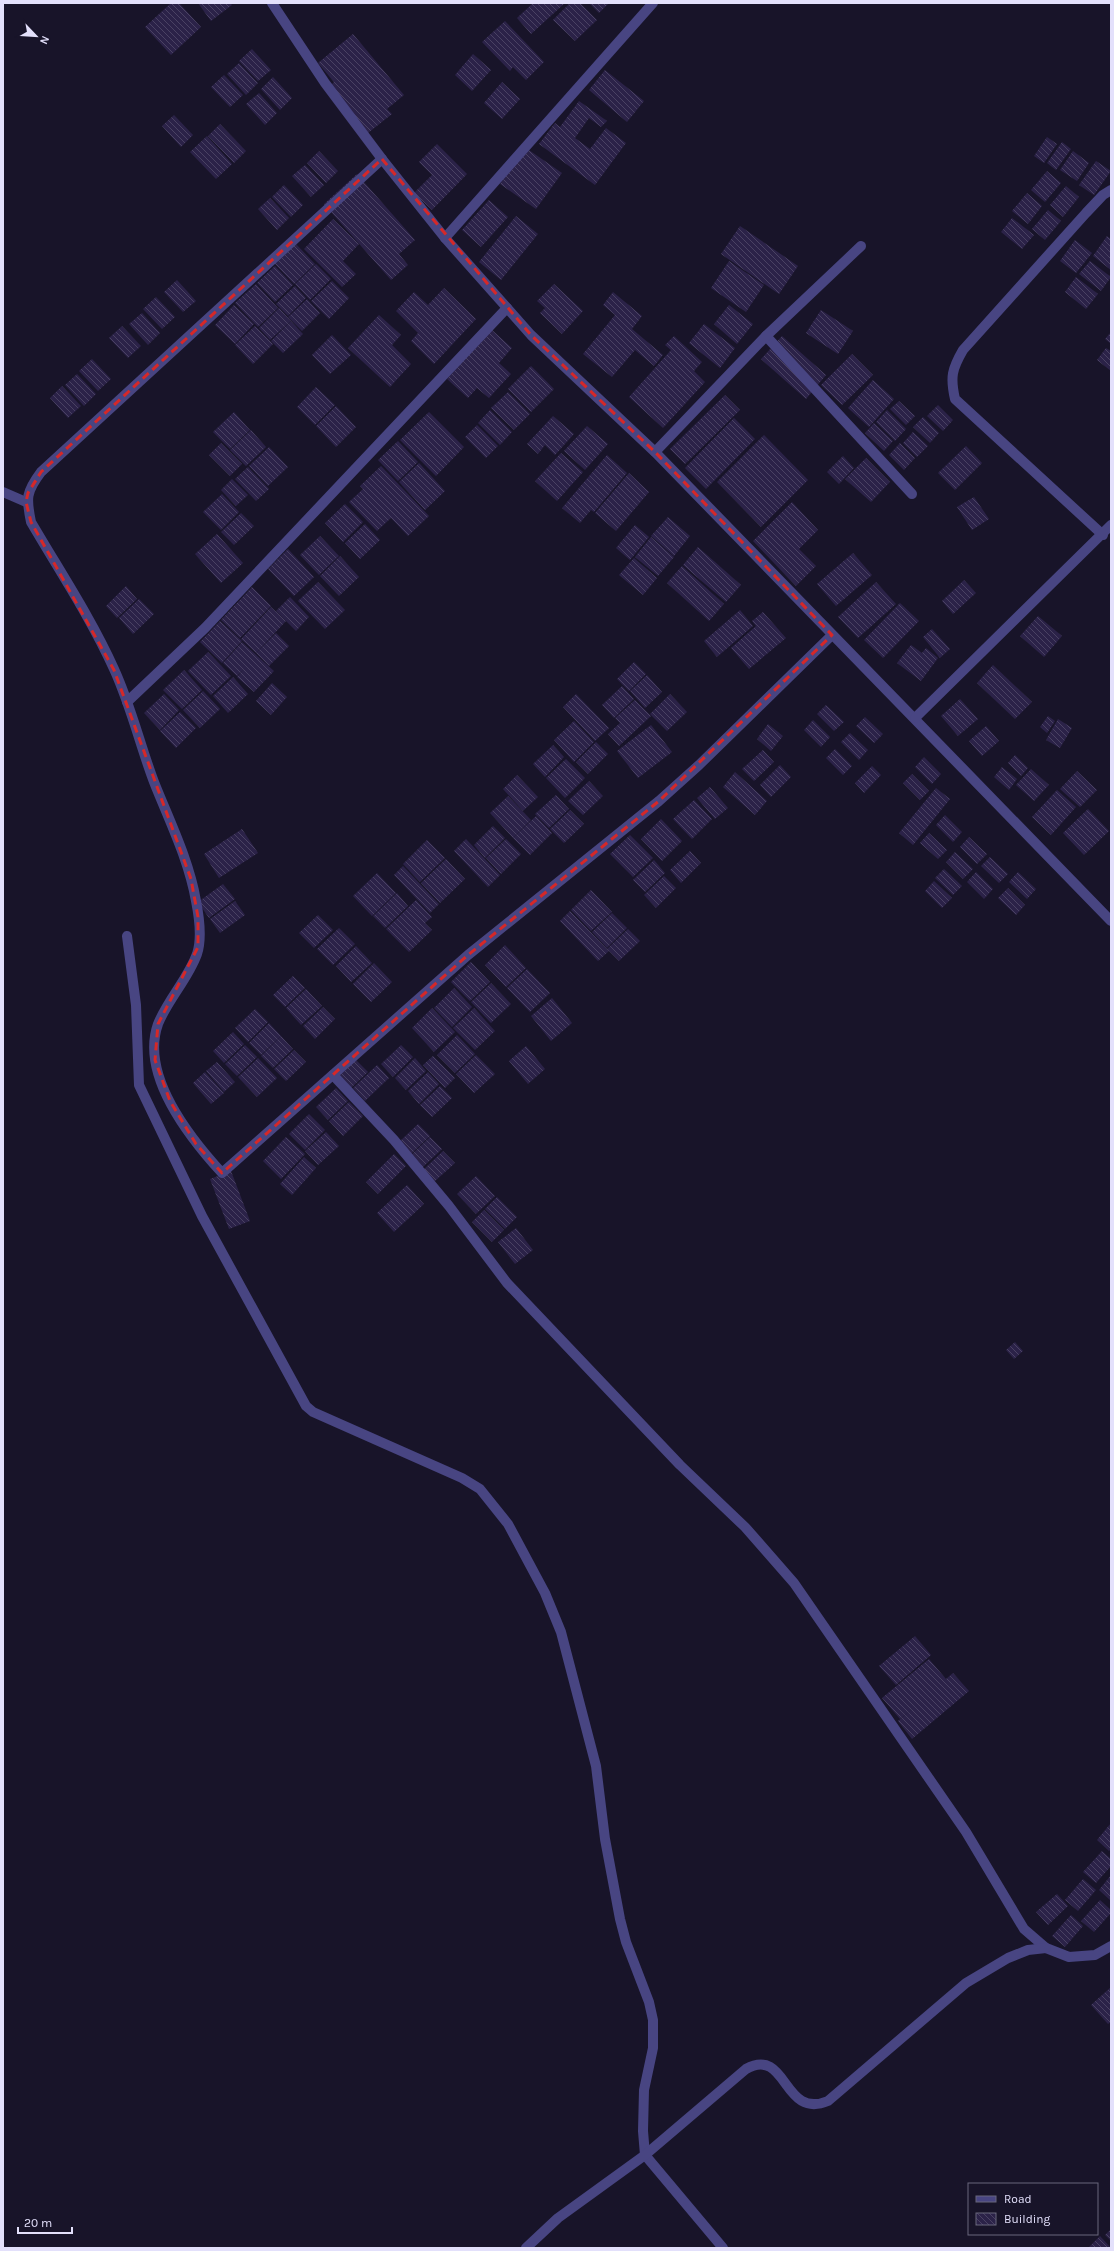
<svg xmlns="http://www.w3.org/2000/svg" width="1114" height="2251" font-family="Karla,sans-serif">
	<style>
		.building { fill: url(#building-back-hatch) }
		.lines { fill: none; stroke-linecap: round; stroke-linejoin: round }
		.street { stroke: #484582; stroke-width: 10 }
		.marked { fill: none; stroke: #d62828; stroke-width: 3; stroke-dasharray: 8 5; stroke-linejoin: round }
	</style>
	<defs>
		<pattern id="building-back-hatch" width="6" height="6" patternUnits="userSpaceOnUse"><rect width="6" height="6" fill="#2b2248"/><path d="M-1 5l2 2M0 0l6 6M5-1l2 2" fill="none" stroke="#4a4263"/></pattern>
	</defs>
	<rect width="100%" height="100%" fill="#181429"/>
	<g class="building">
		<polygon points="171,3 179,3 201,27 171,55 145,27"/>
		<polygon points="198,3 230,3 232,5 211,21"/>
		<polygon points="533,3 565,3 531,34 517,18"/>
		<polygon points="570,3 580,3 597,20 575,41 553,20"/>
		<polygon points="589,3 609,3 599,13"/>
		<polygon points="505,21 544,62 526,80 513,67 510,71 482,42"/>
		<polygon points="353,34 404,95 387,109 392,114 368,133 329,87 334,82 318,63"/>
		<polygon points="252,49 271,70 258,81 239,61"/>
		<polygon points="473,54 491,70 472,91 455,75"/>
		<polygon points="239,63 258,83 246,95 227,74"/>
		<polygon points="605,70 644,101 627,122 589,90"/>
		<polygon points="224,75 243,95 230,107 211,87"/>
		<polygon points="273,77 292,98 280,110 261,89"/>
		<polygon points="502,82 520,99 502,119 484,103"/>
		<polygon points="259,93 277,113 265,125 246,104"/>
		<polygon points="579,101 607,121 601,127 589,118 575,138 590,149 606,128 626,143 595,185 539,144 555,123 560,127"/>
		<polygon points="174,115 193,135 181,147 162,126"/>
		<polygon points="220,124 246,151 234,163 208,136"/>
		<polygon points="207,136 232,164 216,179 190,152"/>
		<polygon points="1047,137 1057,144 1044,163 1034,156"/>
		<polygon points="1062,142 1071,149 1056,170 1047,163"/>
		<polygon points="437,144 467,174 432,210 414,193 432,175 419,162"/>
		<polygon points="526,148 562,173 536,209 500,184"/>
		<polygon points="319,151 338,171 326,183 307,163"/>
		<polygon points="1073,151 1089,163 1077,181 1060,170"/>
		<polygon points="1096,161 1111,171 1094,195 1079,185"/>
		<polygon points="305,165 324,185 311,197 292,176"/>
		<polygon points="1047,171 1061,183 1045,202 1031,190"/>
		<polygon points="357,174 415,240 399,254 408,265 391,280 324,204"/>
		<polygon points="284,185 303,205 291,217 272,197"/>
		<polygon points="1066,186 1079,197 1063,217 1050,205"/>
		<polygon points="1027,193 1042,206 1028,224 1012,211"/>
		<polygon points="270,198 289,218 277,230 258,209"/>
		<polygon points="489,200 508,217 481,247 462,230"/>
		<polygon points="1048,210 1061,221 1045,240 1032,229"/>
		<polygon points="516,216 538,234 501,280 479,262"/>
		<polygon points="1012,218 1034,235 1022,249 1001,232"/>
		<polygon points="333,219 359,244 343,261 356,274 342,287 304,249"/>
		<polygon points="740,226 798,266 779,294 721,254"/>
		<polygon points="1107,236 1111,239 1111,270 1093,256"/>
		<polygon points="1075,240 1092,253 1076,273 1060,261"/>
		<polygon points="295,243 315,264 294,284 274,263"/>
		<polygon points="729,261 764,285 746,312 711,288"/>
		<polygon points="1090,261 1111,277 1101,291 1079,274"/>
		<polygon points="316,264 331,279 310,300 295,284"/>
		<polygon points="275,266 293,285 275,302 257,283"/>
		<polygon points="1076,277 1098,294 1086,309 1065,292"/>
		<polygon points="177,280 196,301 183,312 164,292"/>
		<polygon points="332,281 349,298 329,319 311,301"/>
		<polygon points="256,284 278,308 258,327 235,303"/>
		<polygon points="554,284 583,311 562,334 540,313 545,308 537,301"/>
		<polygon points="295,286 306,298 288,316 276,304"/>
		<polygon points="444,288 476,319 434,364 411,341 418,333 396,311 414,292 428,305"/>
		<polygon points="613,292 642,316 632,329 663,355 654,366 635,350 612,377 583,354 615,315 603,305"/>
		<polygon points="156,297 175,317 162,329 143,309"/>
		<polygon points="307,299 320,313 302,331 288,317"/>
		<polygon points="234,305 254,324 235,344 215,325"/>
		<polygon points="729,305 753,324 737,344 714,324"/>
		<polygon points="279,308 291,321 270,340 259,328"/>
		<polygon points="821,310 853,331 838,354 806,333"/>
		<polygon points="142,313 160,333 148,345 129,324"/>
		<polygon points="379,315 401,335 392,345 411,364 390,387 348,348"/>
		<polygon points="291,321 303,334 283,353 271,341"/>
		<polygon points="704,324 735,348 720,368 689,343"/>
		<polygon points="122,326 141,346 128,358 109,338"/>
		<polygon points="255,326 273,344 253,364 235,345"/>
		<polygon points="491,329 512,348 499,363 511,374 489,398 477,388 468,398 447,379"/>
		<polygon points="1111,332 1111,344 1105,339"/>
		<polygon points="332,335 351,355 330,374 312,355"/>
		<polygon points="674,336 702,362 694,371 705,382 663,428 629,397 671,350 665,345"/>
		<polygon points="782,336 826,375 806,399 761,359"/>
		<polygon points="1106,348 1111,351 1111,371 1097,360"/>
		<polygon points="852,354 873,375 842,405 821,385"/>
		<polygon points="92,359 111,379 98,391 79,371"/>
		<polygon points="531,366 554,389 531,412 508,389"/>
		<polygon points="77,374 96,394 84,406 65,385"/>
		<polygon points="873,380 894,399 869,427 848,408"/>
		<polygon points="62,386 81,406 68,418 50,398"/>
		<polygon points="316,387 335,405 315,425 297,407"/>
		<polygon points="508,392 530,414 514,430 491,408"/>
		<polygon points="725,395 740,410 685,464 670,449"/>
		<polygon points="899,401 915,416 906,425 890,409"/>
		<polygon points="938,405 953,420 943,431 927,416"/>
		<polygon points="336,406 356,427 336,447 316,426"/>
		<polygon points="490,410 512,432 500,445 478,423"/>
		<polygon points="887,410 906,429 895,441 876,422"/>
		<polygon points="234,412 250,430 230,449 213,432"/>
		<polygon points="429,412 464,447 436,476 400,440"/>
		<polygon points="553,416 574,434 555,455 545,445 538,454 527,444"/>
		<polygon points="923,417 939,433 930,443 913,427"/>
		<polygon points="734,418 755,439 706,489 685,468"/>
		<polygon points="874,423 893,441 884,451 865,433"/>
		<polygon points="477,425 498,446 486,458 465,437"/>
		<polygon points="587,426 608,444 585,470 564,451"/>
		<polygon points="251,430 266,447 246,466 230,450"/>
		<polygon points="913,432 928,446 917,457 903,443"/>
		<polygon points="764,435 808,480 761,527 717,482"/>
		<polygon points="398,441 418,462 398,481 378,460"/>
		<polygon points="221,443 242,464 230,476 209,455"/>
		<polygon points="900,443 915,458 904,470 889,455"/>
		<polygon points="966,446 982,463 955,490 938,473"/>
		<polygon points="269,447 288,467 268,486 249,466"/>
		<polygon points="561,453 583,472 557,501 535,481"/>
		<polygon points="607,455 627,473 594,512 591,510 580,523 562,508"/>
		<polygon points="843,456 854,468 839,484 827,472"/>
		<polygon points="866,458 890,482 871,502 845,479"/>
		<polygon points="419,463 445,491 425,510 399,482"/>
		<polygon points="381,466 429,516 408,536 391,518 377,531 349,502 363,489 360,486"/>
		<polygon points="248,467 269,489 256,501 235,479"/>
		<polygon points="629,473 649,492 616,531 595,513"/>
		<polygon points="232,479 248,495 236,506 221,490"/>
		<polygon points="222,494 239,512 221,530 203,512"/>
		<polygon points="974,497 989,519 972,530 957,507"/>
		<polygon points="792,502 818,530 799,549 816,566 796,586 753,541"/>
		<polygon points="345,504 363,522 343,542 325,523"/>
		<polygon points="241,513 254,526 234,545 221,532"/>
		<polygon points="668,517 690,536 674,556 651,536"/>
		<polygon points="365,524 380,540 360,559 345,543"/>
		<polygon points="635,525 649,537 630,560 616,548"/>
		<polygon points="217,534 243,563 221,583 195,554"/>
		<polygon points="320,536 339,556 319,575 300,555"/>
		<polygon points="651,537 674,557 658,576 635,557"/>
		<polygon points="698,547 741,585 726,602 683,565"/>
		<polygon points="288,549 314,577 294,596 268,569"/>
		<polygon points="853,553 872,575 836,606 817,584"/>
		<polygon points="340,556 359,577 339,596 320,576"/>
		<polygon points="634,558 657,578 643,595 619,575"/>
		<polygon points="682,566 724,604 709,621 667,583"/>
		<polygon points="964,580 976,593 953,614 942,601"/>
		<polygon points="318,582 345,610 325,629 298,601"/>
		<polygon points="876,582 896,604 858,638 838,617"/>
		<polygon points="126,586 137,599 117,618 106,606"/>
		<polygon points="252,587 271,606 240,638 221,620"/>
		<polygon points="290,597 309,617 296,631 276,611"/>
		<polygon points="139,599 154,614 133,634 119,618"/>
		<polygon points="900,603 919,621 883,658 864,640"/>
		<polygon points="271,607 286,621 256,653 241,639"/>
		<polygon points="740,610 753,626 717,657 704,641"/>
		<polygon points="763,612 786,638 749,669 731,648 756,626 752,621"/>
		<polygon points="1038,616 1062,636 1044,657 1020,636"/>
		<polygon points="220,621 242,641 222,663 200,642"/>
		<polygon points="932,629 950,649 940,658 923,637"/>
		<polygon points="276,633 289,646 269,666 256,653"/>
		<polygon points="242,642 274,671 254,692 237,677 244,669 237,676 223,663"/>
		<polygon points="911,645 922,653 926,648 938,658 921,681 897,663"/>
		<polygon points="208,652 231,676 211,695 188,671"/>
		<polygon points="634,662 646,674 629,691 617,679"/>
		<polygon points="993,665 1032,702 1015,719 977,683"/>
		<polygon points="184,670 202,690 182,709 163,690"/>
		<polygon points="647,675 662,692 645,708 630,691"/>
		<polygon points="233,677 248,694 228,713 213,696"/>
		<polygon points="272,683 287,697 271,715 256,701"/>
		<polygon points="622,686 634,699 614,718 602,705"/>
		<polygon points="203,691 220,709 200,728 183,710"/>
		<polygon points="164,694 179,710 160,730 144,713"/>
		<polygon points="576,694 609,728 595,741 563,707"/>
		<polygon points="670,694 687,712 667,731 650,714"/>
		<polygon points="960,699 978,719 958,736 941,716"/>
		<polygon points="635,700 651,716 619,746 608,734 620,723 615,718"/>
		<polygon points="826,705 844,722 834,731 817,714"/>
		<polygon points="180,712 196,728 176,748 160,731"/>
		<polygon points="1048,716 1055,721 1047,733 1040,727"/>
		<polygon points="865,717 883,734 874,743 856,726"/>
		<polygon points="1058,719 1072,728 1060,748 1046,740"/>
		<polygon points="813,720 830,737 821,747 804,730"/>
		<polygon points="574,721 594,742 574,762 554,740"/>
		<polygon points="768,724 783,736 771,751 757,739"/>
		<polygon points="651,725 672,752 638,778 617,751"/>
		<polygon points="986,726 999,741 982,756 969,741"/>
		<polygon points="850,733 868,750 859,760 841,742"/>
		<polygon points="596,742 608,754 588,774 576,762"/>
		<polygon points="553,745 564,757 545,777 533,764"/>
		<polygon points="835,749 852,766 843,775 826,758"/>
		<polygon points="763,750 774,762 754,781 742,769"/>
		<polygon points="1015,755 1028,768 1021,776 1008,763"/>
		<polygon points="924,757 941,774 932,784 915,767"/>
		<polygon points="566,759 585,778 565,798 546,778"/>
		<polygon points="780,765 791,777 771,797 760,785"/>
		<polygon points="872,766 881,775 864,793 855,783"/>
		<polygon points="1002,767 1017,779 1009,790 994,777"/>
		<polygon points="1031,769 1049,785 1034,801 1016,785"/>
		<polygon points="1077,771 1097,790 1080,807 1060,789"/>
		<polygon points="735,772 767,801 755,815 723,787"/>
		<polygon points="912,774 929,791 920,800 903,783"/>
		<polygon points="517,775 538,797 523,811 503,789"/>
		<polygon points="589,781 603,796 583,815 568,801"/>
		<polygon points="710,787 728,808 715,819 697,798"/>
		<polygon points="936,788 950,799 913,845 899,833"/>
		<polygon points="1057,790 1076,807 1051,835 1032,817"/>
		<polygon points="556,795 569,809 549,828 535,814"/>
		<polygon points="508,796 531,820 513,838 490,813"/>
		<polygon points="694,800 712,819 692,839 673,819"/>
		<polygon points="1088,809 1109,831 1084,855 1063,833"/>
		<polygon points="570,810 584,824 564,843 550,829"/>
		<polygon points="945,815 962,832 953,842 936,825"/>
		<polygon points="536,816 552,833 530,855 513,838"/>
		<polygon points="661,819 682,841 662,861 641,839"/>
		<polygon points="493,826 505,838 485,858 474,845"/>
		<polygon points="242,829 258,853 219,878 204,854"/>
		<polygon points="929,833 947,850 938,859 920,843"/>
		<polygon points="630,835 653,858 633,877 610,854"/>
		<polygon points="969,837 987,854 977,864 960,847"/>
		<polygon points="466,839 500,875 488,887 454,851"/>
		<polygon points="506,839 521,854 501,874 486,858"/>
		<polygon points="427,840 445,858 420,882 403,864"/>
		<polygon points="690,851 701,863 681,883 670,870"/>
		<polygon points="955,852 973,869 963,879 946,862"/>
		<polygon points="990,857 1008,874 999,883 981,866"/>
		<polygon points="446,859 465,879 440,903 421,883"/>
		<polygon points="654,860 665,873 645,892 633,880"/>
		<polygon points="403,866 439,904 430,913 394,875"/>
		<polygon points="944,869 962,886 953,895 935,878"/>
		<polygon points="976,872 993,889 984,899 967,882"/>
		<polygon points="1018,872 1036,889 1027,899 1009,882"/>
		<polygon points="377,873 396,893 372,916 353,896"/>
		<polygon points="664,876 676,888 656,908 644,895"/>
		<polygon points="934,881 952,898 942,908 925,891"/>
		<polygon points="223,884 235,899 209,918 198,902"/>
		<polygon points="1008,888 1025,905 1016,915 998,898"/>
		<polygon points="591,890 612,912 591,931 571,910"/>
		<polygon points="397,893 408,906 385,928 373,916"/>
		<polygon points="416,900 432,917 425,923 432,930 409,952 386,929"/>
		<polygon points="235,901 245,915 220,933 210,919"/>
		<polygon points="570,911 609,951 598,961 560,921"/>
		<polygon points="612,913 627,928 607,948 592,932"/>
		<polygon points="318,915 333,930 314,948 299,933"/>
		<polygon points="339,928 355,944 333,965 317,949"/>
		<polygon points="628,929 640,941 619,961 607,949"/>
		<polygon points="505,945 526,968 506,987 485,965"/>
		<polygon points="356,946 372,963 351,982 336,966"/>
		<polygon points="471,962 490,982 470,1001 451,982"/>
		<polygon points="374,963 392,982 371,1002 353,984"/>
		<polygon points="527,969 550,993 530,1012 507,988"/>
		<polygon points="293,976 305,988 285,1007 273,995"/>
		<polygon points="491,983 511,1004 491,1023 471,1002"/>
		<polygon points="454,988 472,1007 452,1027 434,1008"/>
		<polygon points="306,989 322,1006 301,1025 286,1008"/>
		<polygon points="552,998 572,1023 551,1041 531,1016"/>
		<polygon points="323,1007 335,1019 315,1039 303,1026"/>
		<polygon points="432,1008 455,1032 434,1052 412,1028"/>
		<polygon points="474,1008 495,1031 475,1050 453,1028"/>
		<polygon points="255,1009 268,1022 248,1042 235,1028"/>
		<polygon points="269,1023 281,1036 261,1055 249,1043"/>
		<polygon points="233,1032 244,1044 224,1063 213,1051"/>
		<polygon points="457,1035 475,1054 455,1073 437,1055"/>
		<polygon points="281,1036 293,1049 273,1068 261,1056"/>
		<polygon points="245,1045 257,1057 237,1076 225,1064"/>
		<polygon points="401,1045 413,1057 393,1077 381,1064"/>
		<polygon points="526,1046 545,1069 528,1084 509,1061"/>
		<polygon points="294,1050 306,1062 286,1081 274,1069"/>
		<polygon points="476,1055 495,1074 474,1093 456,1074"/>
		<polygon points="433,1056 455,1078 445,1088 423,1065"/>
		<polygon points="258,1058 277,1078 257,1097 238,1077"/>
		<polygon points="354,1058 368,1072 350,1089 337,1075"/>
		<polygon points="415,1058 426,1071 406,1090 395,1078"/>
		<polygon points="217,1062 235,1082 224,1092 206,1071"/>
		<polygon points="377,1065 389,1078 365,1101 353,1088"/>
		<polygon points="205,1072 224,1093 211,1104 193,1083"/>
		<polygon points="428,1072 439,1084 419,1104 408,1091"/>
		<polygon points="440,1086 452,1098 432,1117 420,1105"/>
		<polygon points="336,1088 348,1101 328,1120 316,1107"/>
		<polygon points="349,1102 363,1116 343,1136 329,1121"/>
		<polygon points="309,1114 325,1130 305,1150 289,1134"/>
		<polygon points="418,1124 430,1136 410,1155 398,1143"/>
		<polygon points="326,1132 339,1146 318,1165 305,1151"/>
		<polygon points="286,1137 305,1154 281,1179 263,1161"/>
		<polygon points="430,1137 442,1149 422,1168 410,1156"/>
		<polygon points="443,1151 455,1163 434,1182 423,1170"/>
		<polygon points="394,1154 406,1166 378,1194 366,1182"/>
		<polygon points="304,1157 316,1168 292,1195 280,1184"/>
		<polygon points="231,1171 250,1221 229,1229 210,1179"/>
		<polygon points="476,1176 495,1196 476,1214 457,1194"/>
		<polygon points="407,1185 424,1204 394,1232 377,1213"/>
		<polygon points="497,1197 517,1217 505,1229 485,1209"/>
		<polygon points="484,1210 504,1230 492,1242 472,1222"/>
		<polygon points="516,1228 533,1250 515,1264 498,1242"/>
		<polygon points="1015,1342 1023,1351 1014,1359 1006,1350"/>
		<polygon points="915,1636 931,1655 896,1685 879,1666"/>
		<polygon points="929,1659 946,1679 953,1673 969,1691 912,1739 898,1721 917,1705 900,1719 882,1698"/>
		<polygon points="1111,1823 1111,1849 1109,1851 1097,1840"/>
		<polygon points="1102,1851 1111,1859 1111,1866 1096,1883 1083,1872"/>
		<polygon points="1111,1875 1111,1901 1099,1890"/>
		<polygon points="1083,1879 1096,1890 1078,1911 1065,1900"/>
		<polygon points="1057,1894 1068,1906 1048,1925 1036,1912"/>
		<polygon points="1100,1900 1111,1910 1111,1913 1094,1932 1081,1921"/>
		<polygon points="1071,1915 1083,1926 1065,1947 1052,1936"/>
		<polygon points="1111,1987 1111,2022 1108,2024 1091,2005"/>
		<polygon points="1111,2229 1111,2241 1105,2235"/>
		<polygon points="1100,2236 1111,2248 1088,2248"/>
	</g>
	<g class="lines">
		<g class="street">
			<polyline points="272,3 325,83 382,159 445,238 531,335 655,452 1111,921"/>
			<path d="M382 159 41 472C26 492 26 498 31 522 59 570 91 618 114 669 131 706 140 745 154 782 169 820 189 860 196 901 199 916 202 939 197 954 188 979 168 999 158 1024 140 1075 190 1138 222 1173L468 955 659 801 699 765 832 635"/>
			<polyline points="445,238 653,3"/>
			<polyline points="766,336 912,494"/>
			<polyline points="655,452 766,336 861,246"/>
			<polyline points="3,492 26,502"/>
			<path d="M1103 535 955 399C950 377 952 369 963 350L1086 213 1103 195 1111 190"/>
			<polyline points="127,702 205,628 507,308"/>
			<polyline points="915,718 1111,525"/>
			<polyline points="127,936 136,1005 139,1085 202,1216 306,1406 313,1412 462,1478 480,1489 508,1524 545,1593 561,1632 596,1766 605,1839 620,1919 626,1942 649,2002 653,2020 653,2048 644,2090 643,2131 645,2155 723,2248"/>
			<polyline points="333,1075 394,1140 449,1206 507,1283 680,1465 745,1527 794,1583 966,1832 1024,1929 1046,1948 1069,1957 1095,1955 1111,1946"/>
			<path d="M526 2248 558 2218 645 2155 746 2069C788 2046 782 2120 828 2101L966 1983 1008 1958 1028 1950 1046 1948"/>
		</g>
	</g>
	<path class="marked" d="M382 159 531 335 655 452 832 635 659 801 468 955 222 1173 196 1144 170 1101 155 1060 158 1024 198 947V917L191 879 114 670 31 522 26 502 28 493 41 472Z"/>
	<rect width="1114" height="2251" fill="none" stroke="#e3e0fb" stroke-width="8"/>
	<rect x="968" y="2183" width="130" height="52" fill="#181429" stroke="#69667d"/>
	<rect x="976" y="2196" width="20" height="6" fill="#484582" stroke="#69667d"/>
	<text x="1004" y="2203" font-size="12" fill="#e3e0fb">Road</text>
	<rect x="976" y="2213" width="20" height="12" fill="url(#building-back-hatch)" stroke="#69667d"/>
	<text x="1004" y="2223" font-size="12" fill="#e3e0fb">Building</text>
	<g transform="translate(36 36) rotate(115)" stroke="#181429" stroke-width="3" paint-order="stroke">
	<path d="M0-3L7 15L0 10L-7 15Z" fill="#e3e0fb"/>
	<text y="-6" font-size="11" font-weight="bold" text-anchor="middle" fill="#e3e0fb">N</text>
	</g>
	<path d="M18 2227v6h54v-6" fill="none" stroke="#e3e0fb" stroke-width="2"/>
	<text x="24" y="2227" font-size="12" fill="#e3e0fb" stroke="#181429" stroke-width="3" paint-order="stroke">20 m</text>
</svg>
